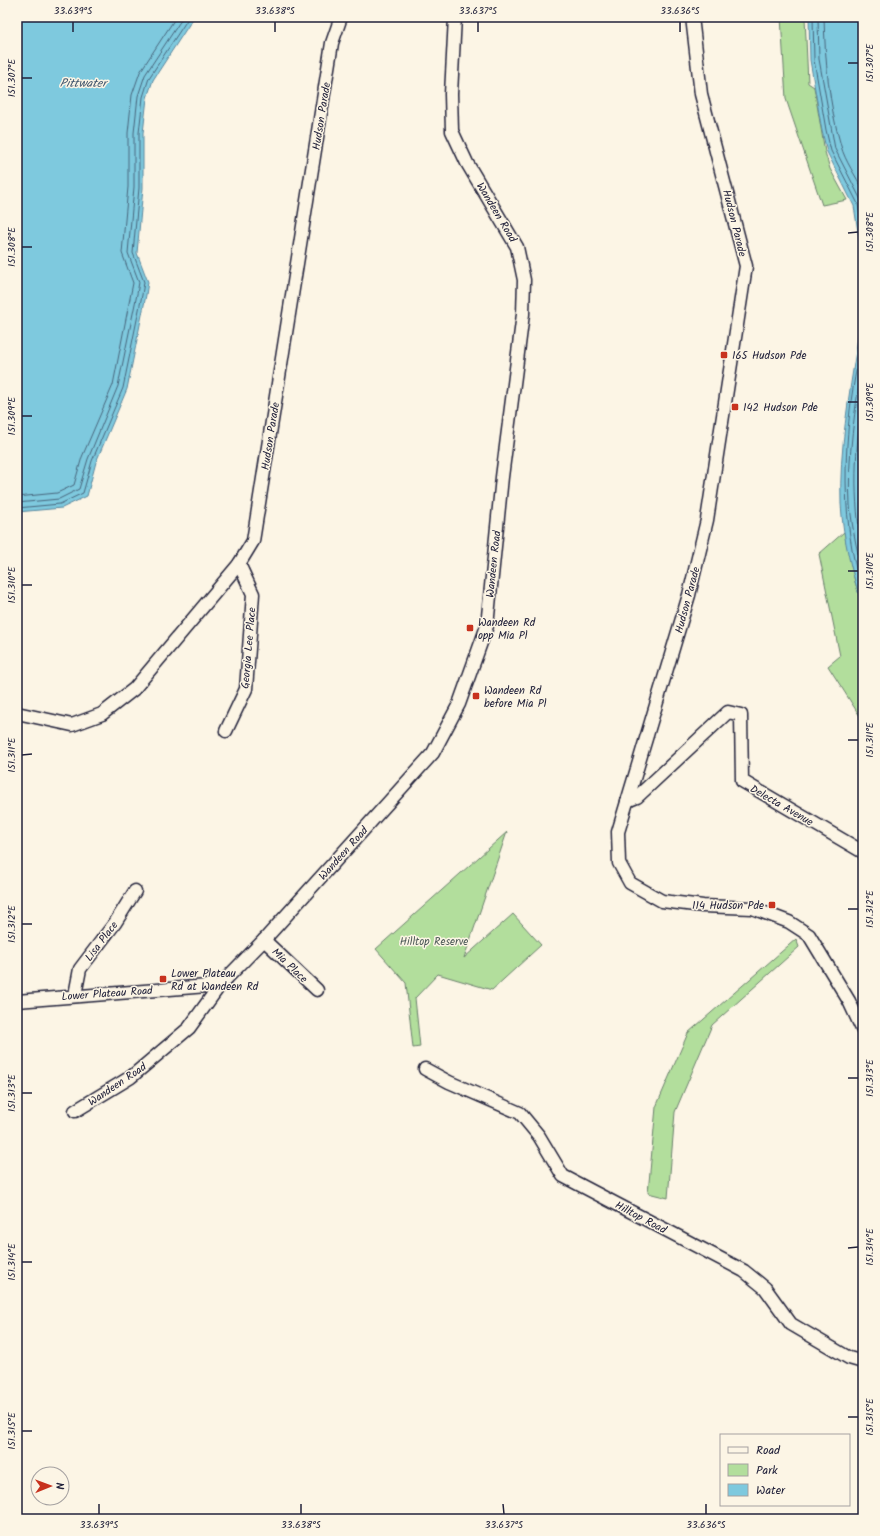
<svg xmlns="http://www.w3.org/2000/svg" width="880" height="1536" font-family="Kalam,sans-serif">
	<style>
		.green { fill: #b2de9c; stroke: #6a806c }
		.water { fill: #7ec9de; stroke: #59869d }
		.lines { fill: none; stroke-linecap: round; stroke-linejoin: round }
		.shore { stroke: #47657c; stroke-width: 1 }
		.minor-casing { stroke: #22223b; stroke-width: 15 }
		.minor { stroke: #fcf5e5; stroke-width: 12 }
		.ticks { fill: none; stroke: #22223b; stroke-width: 1.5 }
		.poi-dot { fill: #c8321e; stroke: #fcf5e5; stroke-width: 1.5 }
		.labels { text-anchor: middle; stroke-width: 3; stroke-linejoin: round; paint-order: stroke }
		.street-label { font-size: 11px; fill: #22223b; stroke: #fcf5e5 }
		.poi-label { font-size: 11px; fill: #22223b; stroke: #fcf5e5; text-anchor: start }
		.park-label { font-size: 11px; fill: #4d5a58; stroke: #fcf5e5 }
		.water-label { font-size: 12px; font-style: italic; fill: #3e546c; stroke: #fcf5e5 }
		.neatline { fill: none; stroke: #22223b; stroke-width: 1.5 }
		.ticks-label { font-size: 10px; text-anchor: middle; fill: #22223b }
	</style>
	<rect width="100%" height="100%" fill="#fcf5e5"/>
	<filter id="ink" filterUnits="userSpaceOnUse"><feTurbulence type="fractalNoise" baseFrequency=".025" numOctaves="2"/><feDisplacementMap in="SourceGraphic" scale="8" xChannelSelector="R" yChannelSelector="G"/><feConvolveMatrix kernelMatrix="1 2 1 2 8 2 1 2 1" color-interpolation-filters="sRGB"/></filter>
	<g filter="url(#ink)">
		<g class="green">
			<polygon points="781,17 805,17 808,83 814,87 825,152 830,169 847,200 822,205 786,99"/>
			<polygon points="844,532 855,582 863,607 863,721 828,666 840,656 819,554"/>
			<polygon points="507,832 464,958 513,914 541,945 492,990 438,974 415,998 420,1047 413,1048 406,983 376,949"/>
			<polygon points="796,939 799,947 712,1025 675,1112 668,1198 648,1193 656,1107 688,1033"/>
		</g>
		<g class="water">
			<polygon points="17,17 194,17 153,80 147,98 143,133 143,188 137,253 148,282 146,295 127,389 96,462 87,496 62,508 17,512"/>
			<polygon points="809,17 863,17 863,265 854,206 827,152 822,131 810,60"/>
			<path d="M863 275V607C852 574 843 539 841 504 839 450 849 397 857 344 861 321 861 298 863 275Z"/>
		</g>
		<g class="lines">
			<g class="shore">
				<polyline points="813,17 814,60 826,130 831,151 858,204 863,238"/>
				<polyline points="818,17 819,59 835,149 863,204"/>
				<path d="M824 17C825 60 829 105 841 146 845 161 856 176 863 190"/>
				<path d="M863 323C861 352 853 381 850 410 843 473 844 534 863 594"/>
				<path d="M863 362C855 408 847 457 850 505 852 529 858 553 863 577"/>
				<path d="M863 398C855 447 852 500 863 549"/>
				<polyline points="17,497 57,493 74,485 82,457 113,385 131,293 133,283 122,253 128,187 128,133 132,95 140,72 176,17"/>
				<polyline points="17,503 59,499 79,489 88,459 118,386 137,294 139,282 128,253 134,187 134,133 138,96 145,75 183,17"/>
				<polyline points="17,508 60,504 83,493 92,461 123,388 142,295 144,282 133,253 139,188 139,133 143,97 149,78 189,17"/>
			</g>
			<g class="minor-casing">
				<g id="minor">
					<polyline points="692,17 701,94 746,266 707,520 689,595 618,832 619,863 630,883 662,901 703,906 752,908 789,922 809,935 849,1001 863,1031"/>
					<polyline points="17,713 72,725 102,714 134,689 239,564 253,541 332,43 341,17"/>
					<polyline points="226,731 246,689 253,594 239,564"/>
					<polyline points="627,801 637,797 728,712 741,715 742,781 863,852"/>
					<polyline points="264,940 317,990"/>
					<polyline points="75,995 80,969 115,923 135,891"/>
					<polyline points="17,1001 220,985"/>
					<polyline points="425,1069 449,1082 520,1113 539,1136 563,1176 744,1271 765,1288 791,1324 849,1358 863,1362"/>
					<polyline points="75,1111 131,1077 189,1028 220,985 264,940 433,753 459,704 487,626 502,477 523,314 524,280 517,247 467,163 452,131 451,94 455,17"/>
				</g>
			</g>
			<use href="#minor" class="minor"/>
		</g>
	</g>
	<path class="ticks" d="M73 22V32M275 22V32M478 22V32M680 22V32M848 63H858M22 78H32M848 233 858 232M22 247H32M848 402H858M22 416H32M848 571H858M22 585H32M848 740H858M22 755 32 754M848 909H858M22 924H32M848 1078H858M22 1093H32M848 1248 858 1247M22 1262H32M848 1417H858M22 1431H32M99 1504V1514M301 1504V1514M503 1504 504 1514M706 1504V1514"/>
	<g class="poi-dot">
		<rect x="720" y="351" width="8" height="8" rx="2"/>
		<rect x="731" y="403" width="8" height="8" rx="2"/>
		<rect x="466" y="624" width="8" height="8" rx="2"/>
		<rect x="472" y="692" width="8" height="8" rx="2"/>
		<rect x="768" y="901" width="8" height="8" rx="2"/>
		<rect x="159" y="975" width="8" height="8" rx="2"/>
	</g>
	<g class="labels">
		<g class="street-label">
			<text transform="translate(321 116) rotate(-81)" y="4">Hudson Parade</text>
			<text transform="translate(497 212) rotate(59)" y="4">Wandeen Road</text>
			<text transform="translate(735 223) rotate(76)" y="4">Hudson Parade</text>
			<text transform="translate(270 436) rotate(-81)" y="4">Hudson Parade</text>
			<text transform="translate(493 564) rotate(-84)" y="4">Wandeen Road</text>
			<text transform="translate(687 600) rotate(-75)" y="4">Hudson Parade</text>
			<text transform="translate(248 648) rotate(-85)" y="4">Georgia Lee Place</text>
			<text transform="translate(782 805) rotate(30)" y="4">Delecta Avenue</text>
			<text transform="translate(343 853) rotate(-48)" y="4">Wandeen Road</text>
			<text transform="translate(101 941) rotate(-53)" y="4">Lisa Place</text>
			<text transform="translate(290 965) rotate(44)" y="4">Mia Place</text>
			<text transform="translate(107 993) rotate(-4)" y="4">Lower Plateau Road</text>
			<text transform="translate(117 1084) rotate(-34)" y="4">Wandeen Road</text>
			<text transform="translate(641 1217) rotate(28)" y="4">Hilltop Road</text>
		</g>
		<g class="poi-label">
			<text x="732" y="359">165 Hudson Pde</text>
			<text x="743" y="411">142 Hudson Pde</text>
			<text x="478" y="626">Wandeen Rd<tspan x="478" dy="13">opp Mia Pl</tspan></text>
			<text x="484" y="694">Wandeen Rd<tspan x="484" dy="13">before Mia Pl</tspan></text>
			<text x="764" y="909" text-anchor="end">114 Hudson Pde</text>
			<text x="171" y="977">Lower Plateau<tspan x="171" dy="13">Rd at Wandeen Rd</tspan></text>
		</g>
		<g class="park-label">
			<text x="434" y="945">Hilltop Reserve</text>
		</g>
		<g class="water-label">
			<text x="83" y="87">Pittwater</text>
		</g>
	</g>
	<rect width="880" height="1536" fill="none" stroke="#fcf5e5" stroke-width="44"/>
	<rect x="720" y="1434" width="130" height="72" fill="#fcf5e5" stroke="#a5a1a1"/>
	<rect x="728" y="1447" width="20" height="6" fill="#fcf5e5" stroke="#a5a1a1"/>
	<text x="756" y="1454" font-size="12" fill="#22223b">Road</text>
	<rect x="728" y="1464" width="20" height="12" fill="#b2de9c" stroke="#a5a1a1"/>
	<text x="756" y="1474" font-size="12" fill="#22223b">Park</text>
	<rect x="728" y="1484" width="20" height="12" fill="#7ec9de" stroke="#a5a1a1"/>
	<text x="756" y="1494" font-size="12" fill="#22223b">Water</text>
	<g transform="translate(50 1486) rotate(89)"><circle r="19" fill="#fcf5e5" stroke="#a5a1a1"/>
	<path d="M0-3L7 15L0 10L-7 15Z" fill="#c8321e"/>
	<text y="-6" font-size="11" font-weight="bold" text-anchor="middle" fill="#22223b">N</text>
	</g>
	<rect x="22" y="22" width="836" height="1492" class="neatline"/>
	<g class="ticks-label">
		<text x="73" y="14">33.639°S</text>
		<text x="275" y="14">33.638°S</text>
		<text x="478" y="14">33.637°S</text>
		<text x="680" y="14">33.636°S</text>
		<text transform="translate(869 63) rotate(-90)" y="4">151.307°E</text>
		<text transform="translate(11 78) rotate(-90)" y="4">151.307°E</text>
		<text transform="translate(869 232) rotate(-90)" y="4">151.308°E</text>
		<text transform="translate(11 247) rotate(-90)" y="4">151.308°E</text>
		<text transform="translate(869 402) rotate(-90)" y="4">151.309°E</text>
		<text transform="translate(11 416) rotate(-90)" y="4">151.309°E</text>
		<text transform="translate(869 571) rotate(-90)" y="4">151.310°E</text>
		<text transform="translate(11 585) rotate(-90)" y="4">151.310°E</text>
		<text transform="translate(869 740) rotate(-90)" y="4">151.311°E</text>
		<text transform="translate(11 755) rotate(-90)" y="4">151.311°E</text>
		<text transform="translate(869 909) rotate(-90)" y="4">151.312°E</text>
		<text transform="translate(11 924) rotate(-90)" y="4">151.312°E</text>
		<text transform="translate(869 1078) rotate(-90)" y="4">151.313°E</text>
		<text transform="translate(11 1093) rotate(-90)" y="4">151.313°E</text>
		<text transform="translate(869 1247) rotate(-90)" y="4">151.314°E</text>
		<text transform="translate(11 1262) rotate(-90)" y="4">151.314°E</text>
		<text transform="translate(869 1417) rotate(-90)" y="4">151.315°E</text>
		<text transform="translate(11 1431) rotate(-90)" y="4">151.315°E</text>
		<text x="99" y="1528">33.639°S</text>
		<text x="301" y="1528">33.638°S</text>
		<text x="504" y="1528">33.637°S</text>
		<text x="706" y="1528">33.636°S</text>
	</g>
</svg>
